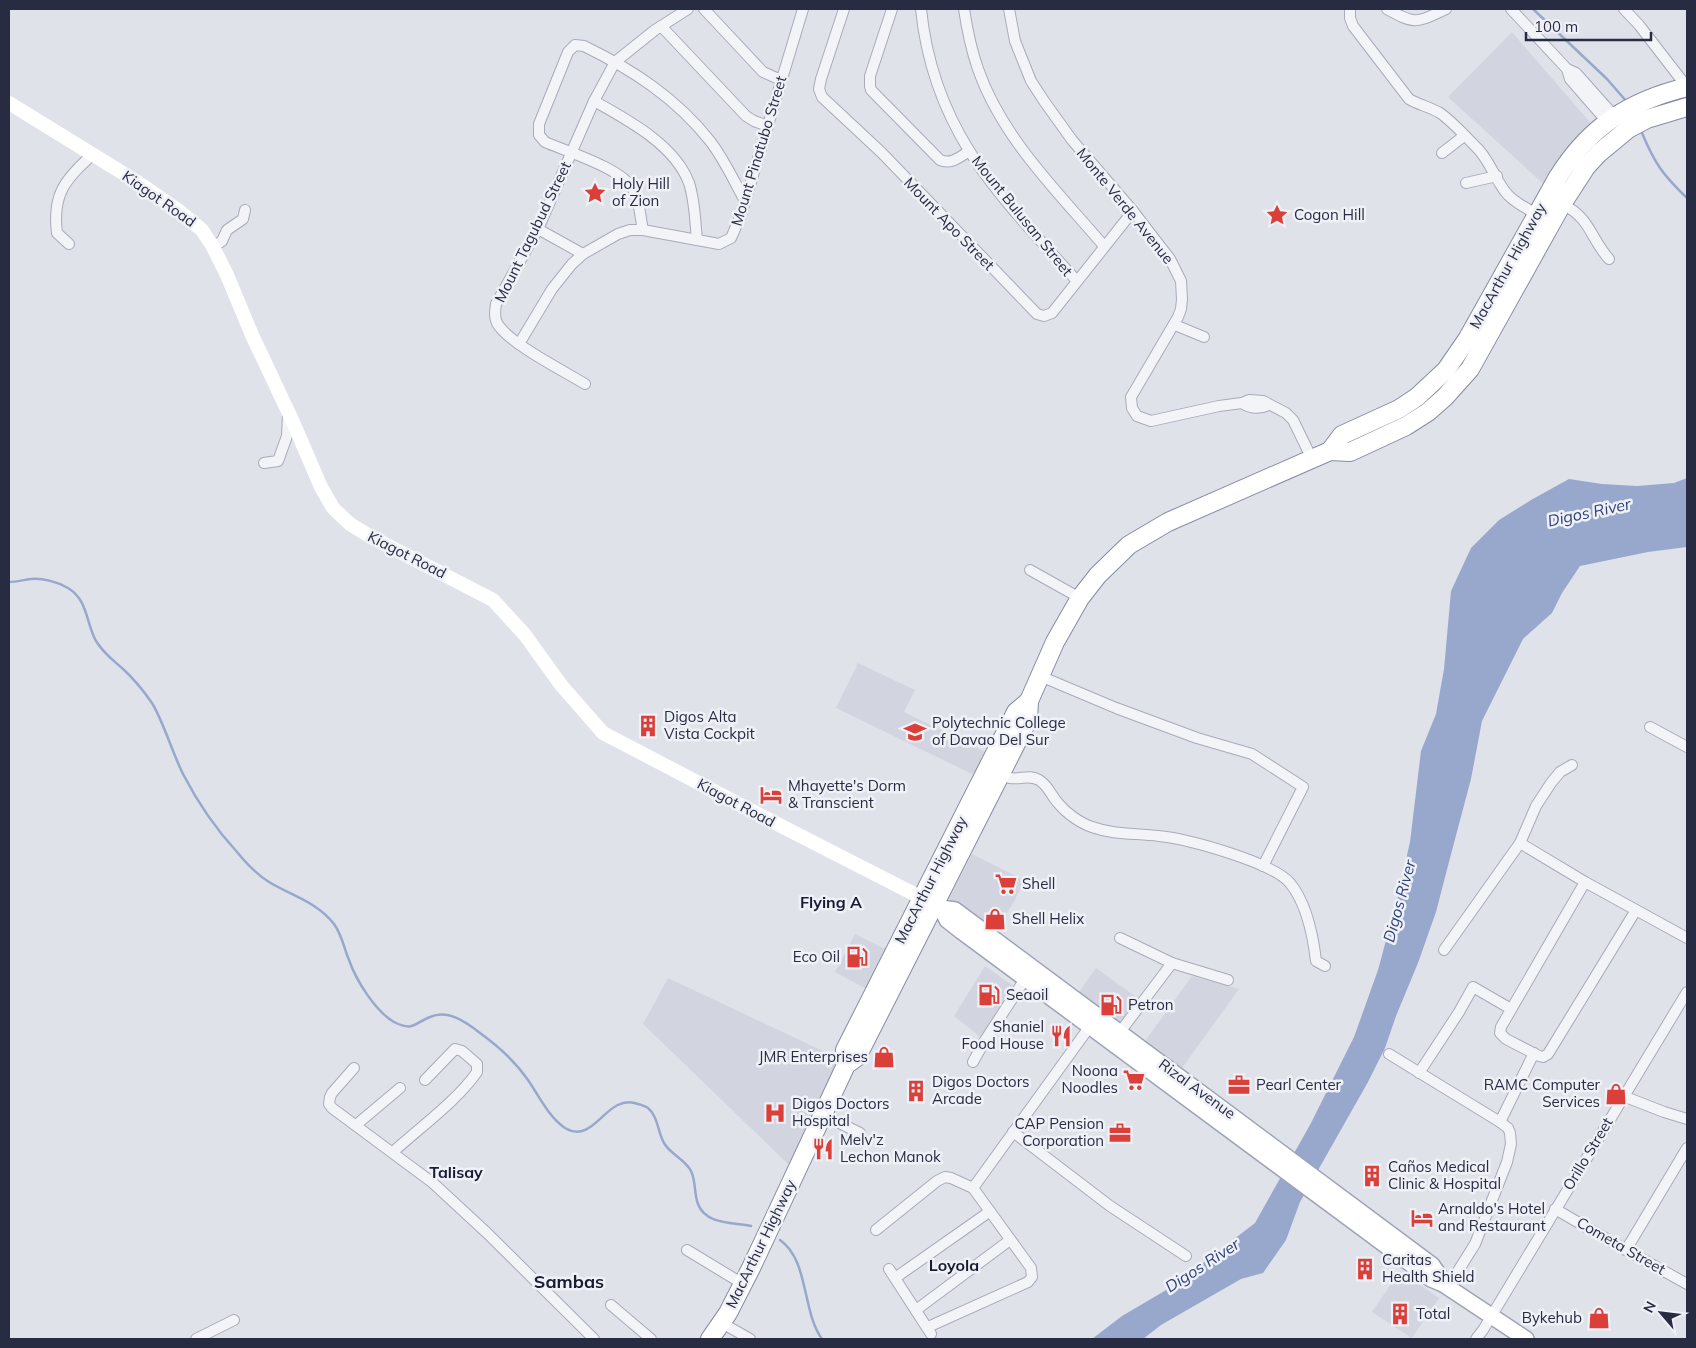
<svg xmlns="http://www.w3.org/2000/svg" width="1696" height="1348" font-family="Mulish,sans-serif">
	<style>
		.built { fill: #d2d4df }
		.water { fill: #98a8cd }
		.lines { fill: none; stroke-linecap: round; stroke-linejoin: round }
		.stream { stroke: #98a8cd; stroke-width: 2.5 }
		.street-casing { stroke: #a8abb8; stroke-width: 12 }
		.primary-casing { stroke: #9ea3b7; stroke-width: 18 }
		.highway-casing { stroke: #868ca2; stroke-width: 20 }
		.street { stroke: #f3f4f8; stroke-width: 10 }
		.secondary { stroke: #fff; stroke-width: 14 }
		.primary { stroke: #fff; stroke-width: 15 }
		.highway { stroke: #fff; stroke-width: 18 }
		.labels { text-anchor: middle; stroke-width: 5; stroke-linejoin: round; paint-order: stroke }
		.street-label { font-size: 15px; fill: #272c43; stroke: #f0f1f7 }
		.poi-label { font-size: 15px; fill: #272c43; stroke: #f0f1f7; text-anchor: start }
		.water-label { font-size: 16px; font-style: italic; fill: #2d427a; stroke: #f0f1f7 }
		.neighbourhood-label { font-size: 16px; font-weight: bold; fill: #191d34; stroke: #f0f1f7 }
		.quarter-label { font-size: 18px; font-weight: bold; fill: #191d34; stroke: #f0f1f7 }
	</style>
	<rect width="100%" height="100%" fill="#e0e2ea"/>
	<g class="built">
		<polygon points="1512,32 1595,128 1548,188 1448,97"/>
		<polygon points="858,663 915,690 904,712 985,752 974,775 836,708"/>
		<polygon points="972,854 1024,880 1014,902 994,933 948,900"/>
		<polygon points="855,934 883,948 896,946 872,992 835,972"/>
		<polygon points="985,966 1016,988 983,1039 954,1016"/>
		<polygon points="1096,968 1139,999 1122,1023 1079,992"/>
		<polygon points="1192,976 1239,989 1182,1068 1145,1041"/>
		<polygon points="668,978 842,1060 789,1165 643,1024"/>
		<polygon points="1400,1271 1439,1298 1412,1338 1372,1312"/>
	</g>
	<polygon class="water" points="1687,478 1687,547 1648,552 1580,566 1562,593 1552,613 1523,639 1482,721 1471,779 1450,858 1436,912 1418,963 1396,1016 1385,1048 1368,1082 1300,1202 1286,1240 1263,1273 1241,1279 1161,1325 1143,1339 1092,1339 1122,1316 1173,1286 1255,1223 1311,1123 1354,1037 1378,970 1398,896 1410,842 1421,751 1436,714 1444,669 1451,591 1471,548 1499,520 1531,500 1569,479 1602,484 1637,486 1674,483"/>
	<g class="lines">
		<g class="stream">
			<polyline points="1533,9 1607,79 1627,102"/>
			<path d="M1642 133C1655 164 1663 175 1687 198"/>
			<path d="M9 582C16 582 23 580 31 579 43 578 58 582 68 588 88 600 86 623 96 641 104 654 112 659 123 669 134 679 143 690 152 703 164 723 172 752 183 774 198 803 215 828 237 852 246 863 256 874 269 882 292 896 317 902 334 924 342 935 344 948 349 960 356 980 375 1011 394 1022 414 1032 414 1023 430 1017 448 1009 466 1022 480 1033 498 1046 515 1061 528 1080 539 1096 548 1116 565 1128 595 1146 606 1092 638 1104 639 1104 647 1107 648 1108 658 1116 658 1133 664 1143 671 1155 685 1159 691 1171 696 1181 694 1194 698 1204 706 1225 733 1222 751 1226"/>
			<path d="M780 1240C809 1260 802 1312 822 1339"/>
		</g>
		<g class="street-casing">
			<g id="street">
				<polyline points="704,9 763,72 781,80"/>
				<polyline points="844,9 821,79 819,89 822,97 882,153 1037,314 1044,316 1052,313 1133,211"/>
				<path d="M892 9 870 76V86L871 90 940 160C951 165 960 157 969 151"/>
				<path d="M921 9C926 59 943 109 970 152 1000 199 1040 240 1077 281"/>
				<path d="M964 9C967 29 971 49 978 69 1002 138 1058 192 1104 246"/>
				<polyline points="1009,9 1015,41 1031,81 1044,101 1072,140 1133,211 1170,259 1181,281 1182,299 1181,309 1178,317 1134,392 1131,397 1132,408 1137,416 1151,421 1219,406 1242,403 1249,400 1263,401 1286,413 1293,420 1312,459"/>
				<path d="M1350 9V18L1353 26 1409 99C1419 105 1430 107 1440 113 1453 122 1468 139 1479 150 1492 165 1496 182 1508 195 1516 203 1527 209 1537 214"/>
				<path d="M1387 9C1416 25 1416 23 1446 9"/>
				<polyline points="1511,9 1567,69 1570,79 1610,125"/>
				<polyline points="1624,9 1639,25 1687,87"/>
				<polyline points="661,26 746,116 754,121 768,126"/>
				<polyline points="1567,69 1576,73 1617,119"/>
				<path d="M594 101C628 120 675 145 689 183 695 201 695 221 697 240"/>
				<polyline points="1442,153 1464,136"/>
				<polyline points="1466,183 1497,176"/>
				<path d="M1562 204C1591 218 1590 238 1609 259"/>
				<polyline points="538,229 583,254"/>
				<path d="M643 230C640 217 640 201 633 189 621 168 568 152 545 142L539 135V124L568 52 575 45 584 46C633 70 676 98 710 141 724 159 734 181 745 201"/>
				<path d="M69 244 57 233C52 193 66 179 93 154"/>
				<polyline points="213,247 222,241 227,230 243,219 245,210"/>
				<polyline points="1175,325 1204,337"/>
				<polyline points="519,344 552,289 572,264 583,254 618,234 630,230 643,230 719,244 731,238 741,215 803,9"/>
				<path d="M585 384C564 371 508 343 497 323 494 317 495 311 496 304L538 229 594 101 615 62 655 30 688 9"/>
				<path d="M1242 403C1251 409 1260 409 1269 405"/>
				<polyline points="264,463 278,461 287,436 288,414"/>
				<polyline points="1030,570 1080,598"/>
				<polyline points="1040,676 1116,708 1197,738 1252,754 1303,787 1263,866"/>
				<polyline points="1650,727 1687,747"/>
				<path d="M996 772C1000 774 1005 777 1010 778 1021 780 1029 774 1039 780 1049 786 1051 796 1058 803 1066 813 1080 823 1092 827 1114 835 1136 833 1159 836 1188 839 1272 862 1290 883 1307 904 1313 935 1316 961L1325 966"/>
				<polyline points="1520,843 1585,882 1687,938"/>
				<polyline points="1585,882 1501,1027 1500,1033 1506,1039 1539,1056 1543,1057 1548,1054 1636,910"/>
				<polyline points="1120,938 1172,963 1228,980"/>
				<polyline points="1444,950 1520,843 1536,806 1551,783 1560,772 1572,765"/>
				<polyline points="1120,1032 1172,963"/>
				<polyline points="1389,1054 1500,1122 1508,1128 1510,1133 1511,1144 1507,1162 1475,1244 1448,1287"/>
				<polyline points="973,1062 984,1042 1025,979"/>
				<polyline points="354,1068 332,1093 330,1097 329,1104 332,1108 433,1183 487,1233 594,1339"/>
				<polyline points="1419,1073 1459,1012 1473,987 1511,1009"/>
				<polyline points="1623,1096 1664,1112 1687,1119"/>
				<polyline points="823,1115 860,1133"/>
				<polyline points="1500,1122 1534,1053"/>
				<polyline points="356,1125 400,1088"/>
				<polyline points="1013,1132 1110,1206 1186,1256"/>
				<path d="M393 1152C418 1129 458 1100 477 1072V1064L462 1051 455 1049 425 1080"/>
				<polyline points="973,1188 1093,1022"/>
				<polyline points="1555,1209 1626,1250 1687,1284"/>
				<polyline points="876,1230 937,1181 945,1177 951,1178 973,1188 1031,1268 1032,1277 1028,1282 928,1327"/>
				<polyline points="687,1250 743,1284"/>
				<polyline points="1626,1250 1687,1148"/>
				<polyline points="889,1269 931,1334"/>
				<polyline points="895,1278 989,1212"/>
				<polyline points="611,1305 651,1339"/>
				<polyline points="916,1310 1010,1240"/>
				<polyline points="722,1323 750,1339"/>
				<polyline points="196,1339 234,1320"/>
				<polyline points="1476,1339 1483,1330 1687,992"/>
			</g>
		</g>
		<g class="primary-casing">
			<g id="primary">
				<polyline points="935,905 941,908 955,910 1432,1265 1439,1275 1443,1284"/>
				<polyline points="941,908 947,920 961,931 1431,1279 1443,1284 1526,1339"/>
			</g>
		</g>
		<g class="highway-casing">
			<g id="highway">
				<path d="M1330 451 1342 435 1399 409 1417 397 1446 370 1468 338 1558 177C1590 126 1630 101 1687 87"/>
				<polyline points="846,1065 845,1050 1016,712 1029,701"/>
				<polyline points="710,1339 728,1313 751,1268 846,1065 857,1057 1028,720 1029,701 1055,642 1080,598 1098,575 1129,545 1168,522 1330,451 1350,452 1376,440 1406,426 1428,412 1445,397 1470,369 1562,204 1586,167 1599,153 1628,129 1647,119 1687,107"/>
			</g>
		</g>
		<use href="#street" class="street"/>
		<polyline class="secondary" points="9,103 139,183 179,211 202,230 213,247 227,275 252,335 293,422 321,487 333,508 350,524 371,537 493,600 525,635 561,685 603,733 785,828 922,898"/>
		<use href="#primary" class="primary"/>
		<use href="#highway" class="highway"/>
	</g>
	<defs>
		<g id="sight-bare" transform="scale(1.725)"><path d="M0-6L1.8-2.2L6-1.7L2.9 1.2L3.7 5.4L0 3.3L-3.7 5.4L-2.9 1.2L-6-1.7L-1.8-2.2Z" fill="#da3f3a" stroke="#f0f1f7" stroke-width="2.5" paint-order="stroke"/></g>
		<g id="building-bare" transform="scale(1.725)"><path d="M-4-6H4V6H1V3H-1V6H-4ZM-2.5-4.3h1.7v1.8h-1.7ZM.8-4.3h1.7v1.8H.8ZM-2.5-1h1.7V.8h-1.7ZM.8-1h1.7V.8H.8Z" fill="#da3f3a" stroke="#f0f1f7" stroke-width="2.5" paint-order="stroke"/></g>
		<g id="school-bare" transform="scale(1.725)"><path d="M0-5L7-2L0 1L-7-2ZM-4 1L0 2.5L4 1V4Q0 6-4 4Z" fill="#da3f3a" stroke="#f0f1f7" stroke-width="2.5" paint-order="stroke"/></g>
		<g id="hotel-bare" transform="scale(1.725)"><path d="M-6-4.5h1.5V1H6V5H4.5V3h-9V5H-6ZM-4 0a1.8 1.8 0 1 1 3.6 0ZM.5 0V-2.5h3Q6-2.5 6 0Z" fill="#da3f3a" stroke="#f0f1f7" stroke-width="2.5" paint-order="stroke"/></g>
		<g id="supermarket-bare" transform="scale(1.725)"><path d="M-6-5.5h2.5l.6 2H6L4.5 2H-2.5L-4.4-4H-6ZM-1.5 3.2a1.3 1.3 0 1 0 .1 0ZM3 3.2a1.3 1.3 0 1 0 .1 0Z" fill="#da3f3a" stroke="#f0f1f7" stroke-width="2.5" paint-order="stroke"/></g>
		<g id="shop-bare" transform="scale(1.725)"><path d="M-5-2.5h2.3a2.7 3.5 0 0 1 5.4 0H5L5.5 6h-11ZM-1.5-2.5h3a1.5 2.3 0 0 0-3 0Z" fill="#da3f3a" stroke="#f0f1f7" stroke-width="2.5" paint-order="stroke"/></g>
		<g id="fuel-bare" transform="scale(1.725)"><path d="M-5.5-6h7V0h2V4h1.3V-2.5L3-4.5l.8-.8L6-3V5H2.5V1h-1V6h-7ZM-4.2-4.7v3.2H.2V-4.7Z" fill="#da3f3a" stroke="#f0f1f7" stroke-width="2.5" paint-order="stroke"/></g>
		<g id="restaurant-bare" transform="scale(1.725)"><path d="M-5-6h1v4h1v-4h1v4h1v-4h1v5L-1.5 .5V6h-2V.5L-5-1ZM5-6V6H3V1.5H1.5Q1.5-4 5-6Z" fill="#da3f3a" stroke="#f0f1f7" stroke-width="2.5" paint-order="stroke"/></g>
		<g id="office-bare" transform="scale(1.725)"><path d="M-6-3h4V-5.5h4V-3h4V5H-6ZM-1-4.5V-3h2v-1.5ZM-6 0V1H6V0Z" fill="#da3f3a" stroke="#f0f1f7" stroke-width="2.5" paint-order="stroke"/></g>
		<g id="hospital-bare" transform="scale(1.725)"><path d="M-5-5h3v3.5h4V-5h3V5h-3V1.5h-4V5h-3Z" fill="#da3f3a" stroke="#f0f1f7" stroke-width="2.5" paint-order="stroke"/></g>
	</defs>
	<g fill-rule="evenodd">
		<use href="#sight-bare" x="595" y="193"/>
		<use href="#sight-bare" x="1277" y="215"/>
		<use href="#building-bare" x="648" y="726"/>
		<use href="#school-bare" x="915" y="732"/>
		<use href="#hotel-bare" x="771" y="795"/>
		<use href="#supermarket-bare" x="1006" y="884"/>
		<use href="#shop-bare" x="995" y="919"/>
		<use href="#fuel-bare" x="857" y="957"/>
		<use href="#fuel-bare" x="989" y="995"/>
		<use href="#fuel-bare" x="1111" y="1005"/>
		<use href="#restaurant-bare" x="1061" y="1036"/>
		<use href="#shop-bare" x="884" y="1057"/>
		<use href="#supermarket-bare" x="1134" y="1080"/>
		<use href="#office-bare" x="1239" y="1085"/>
		<use href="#building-bare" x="916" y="1091"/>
		<use href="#shop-bare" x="1616" y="1094"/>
		<use href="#hospital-bare" x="775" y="1113"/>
		<use href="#office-bare" x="1120" y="1133"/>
		<use href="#restaurant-bare" x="823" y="1149"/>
		<use href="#building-bare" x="1372" y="1176"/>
		<use href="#hotel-bare" x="1422" y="1218"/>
		<use href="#building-bare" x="1365" y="1269"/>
		<use href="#building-bare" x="1400" y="1314"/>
		<use href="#shop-bare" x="1599" y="1318"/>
	</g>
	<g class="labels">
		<g class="street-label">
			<text transform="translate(759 151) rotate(-73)" y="5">Mount Pinatubo Street</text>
			<text transform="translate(159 199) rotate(35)" y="5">Kiagot Road</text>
			<text transform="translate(1125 206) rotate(51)" y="5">Monte Verde Avenue</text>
			<text transform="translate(1022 216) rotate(51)" y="5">Mount Bulusan Street</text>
			<text transform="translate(949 224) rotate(46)" y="5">Mount Apo Street</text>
			<text transform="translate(533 232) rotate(-64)" y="5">Mount Tagubud Street</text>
			<text transform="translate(1508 266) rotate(-61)" y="5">MacArthur Highway</text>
			<text transform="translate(407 555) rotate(27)" y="5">Kiagot Road</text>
			<text transform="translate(736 803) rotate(28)" y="5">Kiagot Road</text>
			<text transform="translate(931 880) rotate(-63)" y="5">MacArthur Highway</text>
			<text transform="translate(1197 1089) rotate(36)" y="5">Rizal Avenue</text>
			<text transform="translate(1588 1154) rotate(-59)" y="5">Orillo Street</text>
			<text transform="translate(761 1244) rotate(-64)" y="5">MacArthur Highway</text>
			<text transform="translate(1621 1246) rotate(30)" y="5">Cometa Street</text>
		</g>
		<g class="poi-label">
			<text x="612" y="189">Holy Hill<tspan x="612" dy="17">of Zion</tspan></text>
			<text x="1294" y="220">Cogon Hill</text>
			<text x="664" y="722">Digos Alta<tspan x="664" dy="17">Vista Cockpit</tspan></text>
			<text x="932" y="728">Polytechnic College<tspan x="932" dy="17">of Davao Del Sur</tspan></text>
			<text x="788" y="791">Mhayette's Dorm<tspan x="788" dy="17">&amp; Transcient</tspan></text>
			<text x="1022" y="889">Shell</text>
			<text x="1012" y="924">Shell Helix</text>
			<text x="840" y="962" text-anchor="end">Eco Oil</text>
			<text x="1006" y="1000">Seaoil</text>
			<text x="1128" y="1010">Petron</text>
			<text x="1044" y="1032" text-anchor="end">Shaniel<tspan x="1044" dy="17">Food House</tspan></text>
			<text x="868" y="1062" text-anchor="end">JMR Enterprises</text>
			<text x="1118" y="1076" text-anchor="end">Noona<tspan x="1118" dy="17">Noodles</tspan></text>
			<text x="932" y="1087">Digos Doctors<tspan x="932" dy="17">Arcade</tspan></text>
			<text x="1256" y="1090">Pearl Center</text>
			<text x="1600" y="1090" text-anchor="end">RAMC Computer<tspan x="1600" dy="17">Services</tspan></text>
			<text x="792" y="1109">Digos Doctors<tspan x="792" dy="17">Hospital</tspan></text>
			<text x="1104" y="1129" text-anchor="end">CAP Pension<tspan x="1104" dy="17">Corporation</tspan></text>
			<text x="840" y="1145">Melv'z<tspan x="840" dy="17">Lechon Manok</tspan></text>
			<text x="1388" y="1172">Caños Medical<tspan x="1388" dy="17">Clinic &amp; Hospital</tspan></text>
			<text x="1438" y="1214">Arnaldo's Hotel<tspan x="1438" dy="17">and Restaurant</tspan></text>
			<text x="1382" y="1265">Caritas<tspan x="1382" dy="17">Health Shield</tspan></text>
			<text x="1416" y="1319">Total</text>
			<text x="1582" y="1323" text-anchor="end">Bykehub</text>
		</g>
		<g class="water-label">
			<text transform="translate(1589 512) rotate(-12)" y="6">Digos River</text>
			<text transform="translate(1399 901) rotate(-75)" y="6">Digos River</text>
			<text transform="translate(1202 1265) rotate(-33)" y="6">Digos River</text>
		</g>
		<g class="neighbourhood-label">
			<text x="831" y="908">Flying A</text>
			<text x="456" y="1178">Talisay</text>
			<text x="954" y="1271">Loyola</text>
		</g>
		<g class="quarter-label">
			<text x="569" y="1288">Sambas</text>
		</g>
	</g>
	<rect width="1696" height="1348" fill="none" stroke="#272c43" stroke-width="20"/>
	<g transform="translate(1661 1313) rotate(298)" stroke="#f0f1f7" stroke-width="4" paint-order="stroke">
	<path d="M0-4L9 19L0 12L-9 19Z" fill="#272c43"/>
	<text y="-8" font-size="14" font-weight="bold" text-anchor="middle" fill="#272c43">N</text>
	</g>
	<path d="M1526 32v8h125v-8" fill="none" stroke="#272c43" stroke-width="2.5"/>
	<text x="1534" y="32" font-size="15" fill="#272c43" stroke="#f0f1f7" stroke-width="4" paint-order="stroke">100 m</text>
</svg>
